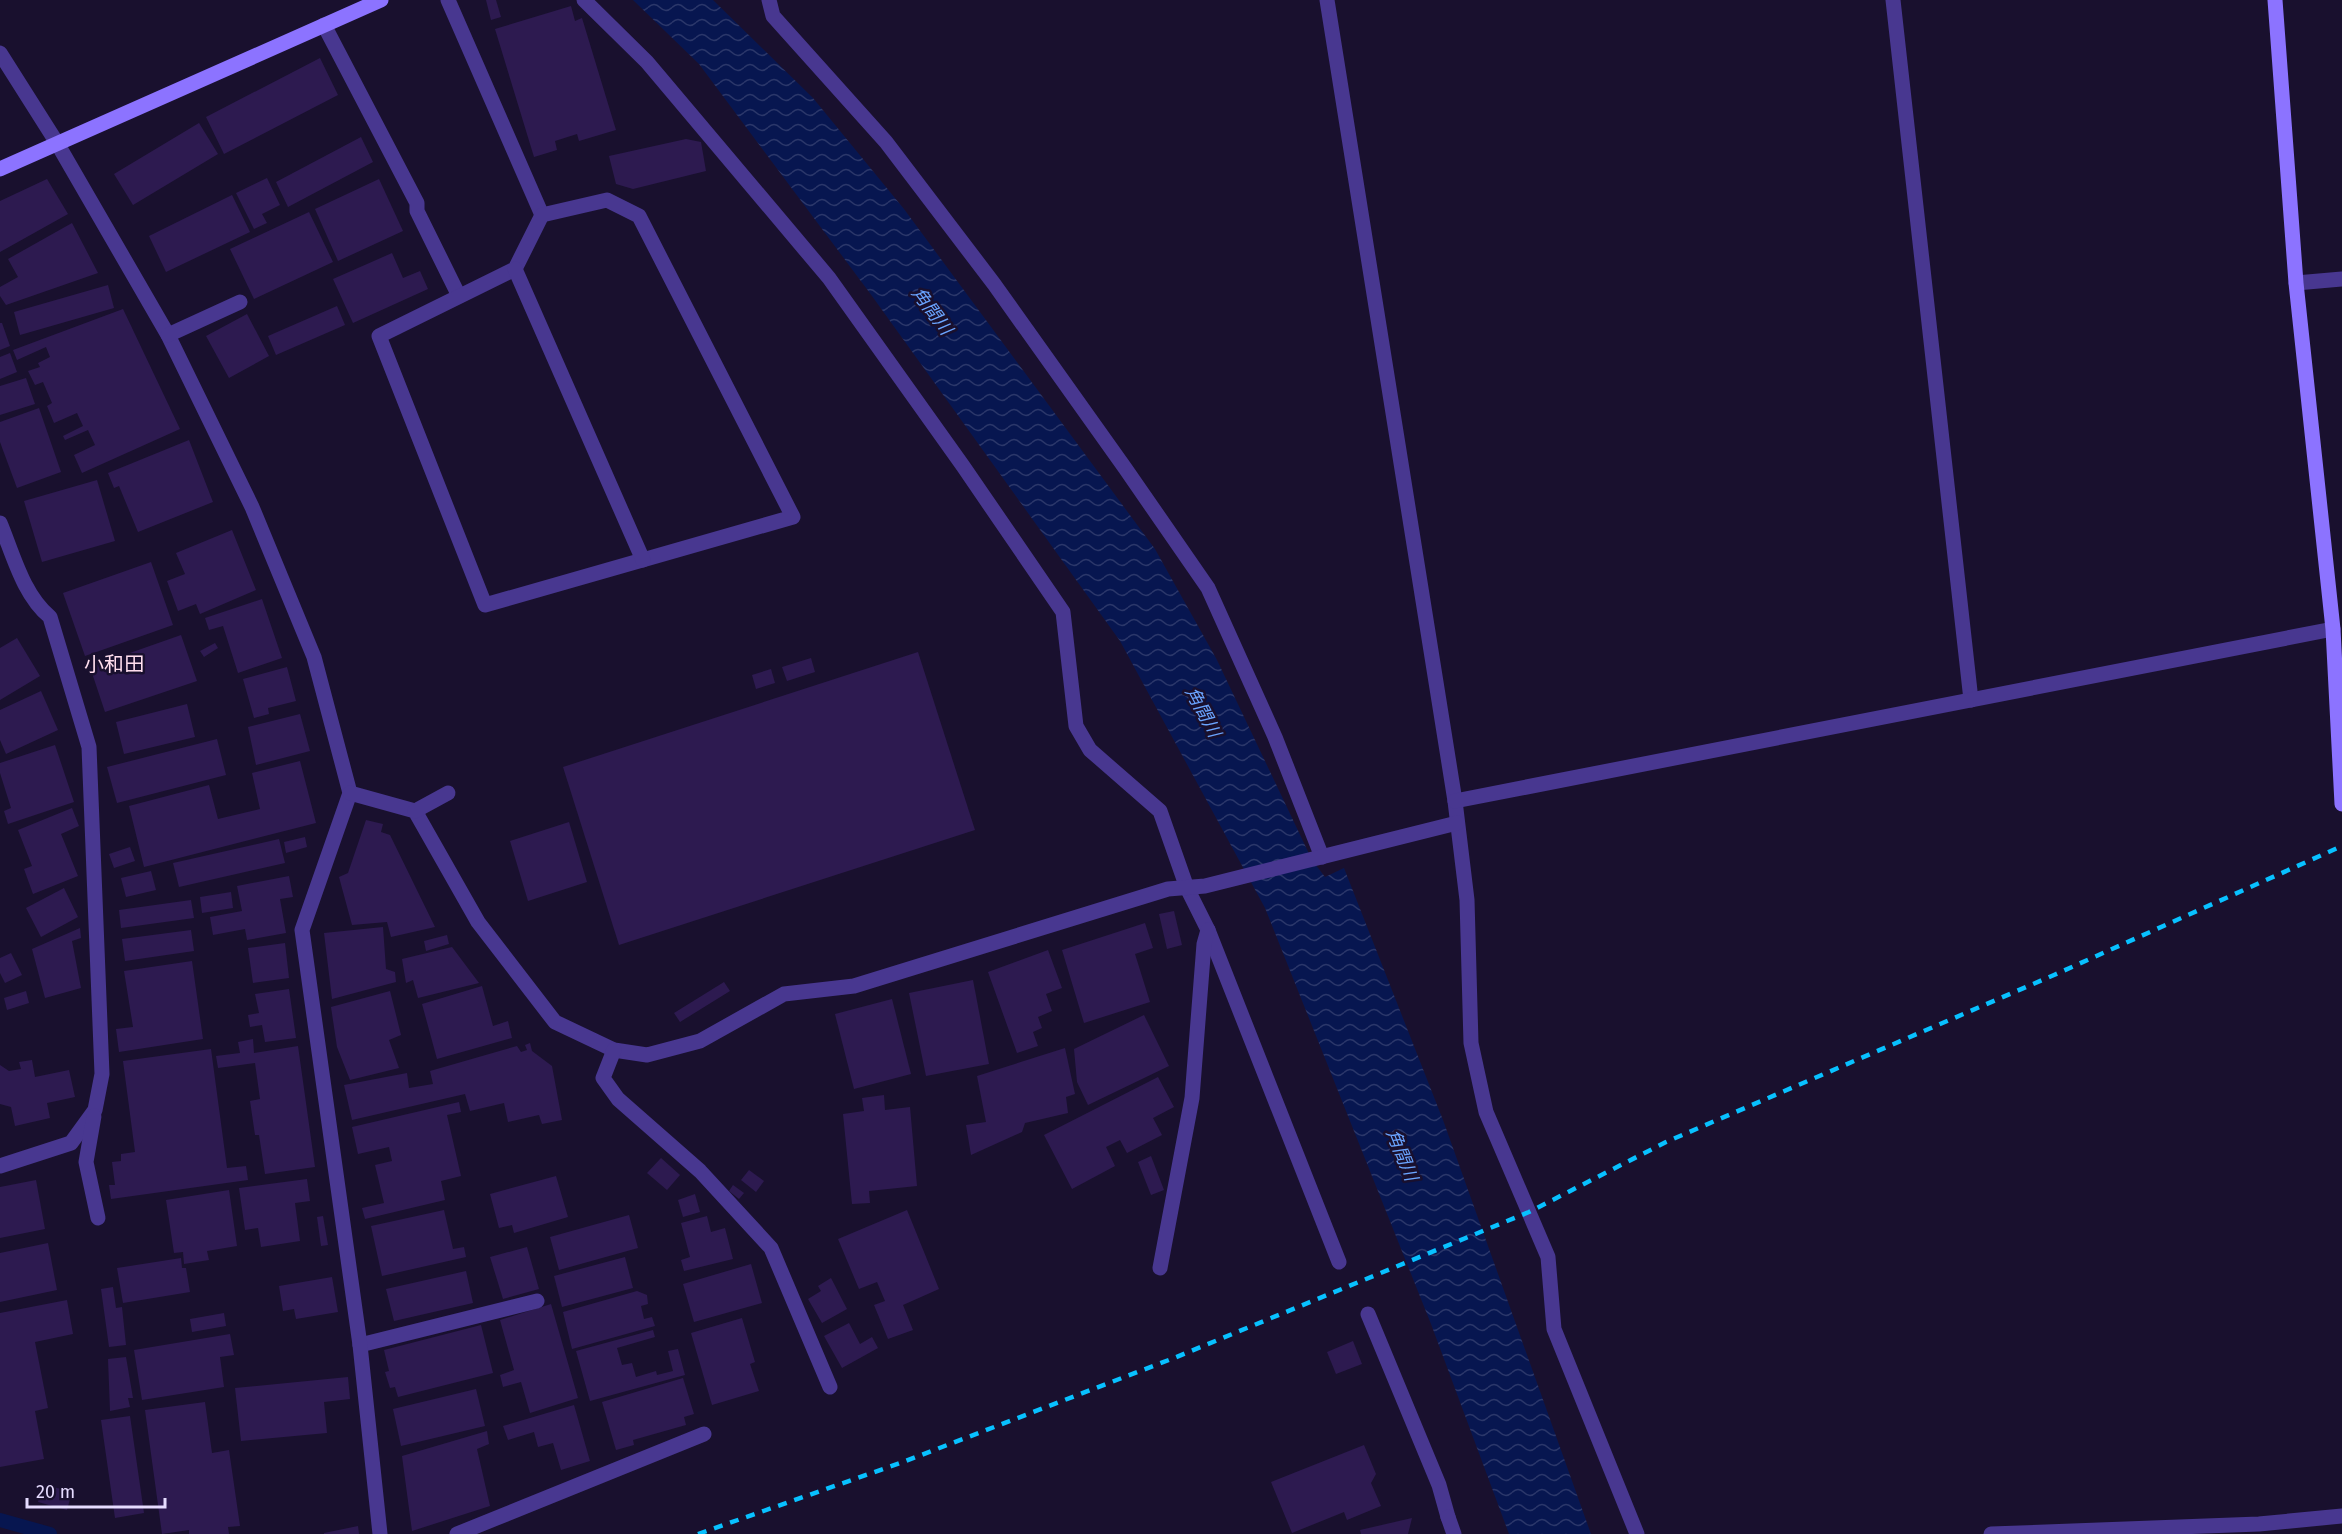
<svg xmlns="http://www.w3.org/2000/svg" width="2342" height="1534" font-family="'Fira Sans','Noto Sans JP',sans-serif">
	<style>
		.water { fill: url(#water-waves) }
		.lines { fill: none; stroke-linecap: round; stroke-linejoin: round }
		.stream { stroke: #071650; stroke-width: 14 }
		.building { fill: #2d1a50 }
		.lane { stroke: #483790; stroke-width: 15 }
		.street { stroke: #483790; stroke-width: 15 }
		.secondary { stroke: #8c73ff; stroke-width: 15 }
		.rail { stroke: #08c1ff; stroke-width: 4.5; stroke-dasharray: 9 8; stroke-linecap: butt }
		.labels { text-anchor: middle; stroke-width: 5; stroke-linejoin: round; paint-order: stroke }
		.water-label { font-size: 18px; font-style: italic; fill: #6aa4ff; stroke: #19102e }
		.quarter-label { font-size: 20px; fill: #ffdeee; stroke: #19102e }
	</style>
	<defs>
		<pattern id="water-waves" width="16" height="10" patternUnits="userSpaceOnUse" patternTransform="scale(1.5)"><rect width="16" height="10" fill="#071650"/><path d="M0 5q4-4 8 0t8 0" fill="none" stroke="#2b376a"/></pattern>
	</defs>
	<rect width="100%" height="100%" fill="#19102e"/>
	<polygon class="water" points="633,0 713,0 813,98 904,209 1155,549 1217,660 1312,860 1325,877 1344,868 1443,1120 1591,1534 1509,1534 1431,1324 1265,908 1120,641 872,296 699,64"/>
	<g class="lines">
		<polyline class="stream" points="0,1520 50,1534"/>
	</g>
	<g class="building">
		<polygon points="486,0 496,0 501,17 491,20"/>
		<polygon points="571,6 575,21 582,18 616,130 579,141 577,134 555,141 557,150 534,157 495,29"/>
		<polygon points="320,58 338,95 224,154 206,117"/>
		<polygon points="199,123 218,154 133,205 114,174"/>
		<polygon points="361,137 373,162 288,207 276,182"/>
		<polygon points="686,139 701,142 706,171 633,189 616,184 609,156"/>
		<polygon points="267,178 280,205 262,214 267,223 254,229 236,193"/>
		<polygon points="47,179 68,214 0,252 0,201"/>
		<polygon points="379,179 403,231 338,261 315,209"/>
		<polygon points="232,195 250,232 166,272 149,236"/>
		<polygon points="309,212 333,262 254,299 230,249"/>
		<polygon points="72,223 98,273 6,305 0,296 0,287 18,277 8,259"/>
		<polygon points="392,253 403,278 420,271 428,289 353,323 333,279"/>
		<polygon points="108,285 114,308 20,335 14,312"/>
		<polygon points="337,306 345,325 276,355 268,336"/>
		<polygon points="123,309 180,429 82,473 74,455 95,445 88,430 65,440 63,436 83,426 77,413 54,423 47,406 52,403 43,382 35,385 28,371 40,367 38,363 50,357 46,347 17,360 13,350"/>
		<polygon points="247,314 269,356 229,378 206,336"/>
		<polygon points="0,323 2,323 10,346 0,350"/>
		<polygon points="10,353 17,372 0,379 0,357"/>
		<polygon points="26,378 35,404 0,415 0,386"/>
		<polygon points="39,408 61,472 17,488 0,442 0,422"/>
		<polygon points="189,440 213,502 138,532 119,486 114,488 108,473"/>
		<polygon points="97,480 115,541 42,562 24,501"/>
		<polygon points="232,530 256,590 200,614 196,604 178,611 167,581 185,574 176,553"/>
		<polygon points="151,562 173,625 85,656 63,593"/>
		<polygon points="262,599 282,658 238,673 223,626 209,630 205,618"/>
		<polygon points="181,635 197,681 105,712 90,667"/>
		<polygon points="17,638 40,676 0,700 0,648"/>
		<polygon points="215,643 218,648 204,657 200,651"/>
		<polygon points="918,652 975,830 619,945 563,767"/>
		<polygon points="811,658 815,672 787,681 782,667"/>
		<polygon points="287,667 296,701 268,708 269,714 254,718 243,679"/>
		<polygon points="771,669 775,683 756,689 752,675"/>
		<polygon points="41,691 58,730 6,754 0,740 0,710"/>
		<polygon points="187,704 195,737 124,754 116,722"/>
		<polygon points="300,714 310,751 256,765 248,727"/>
		<polygon points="217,739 226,775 117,803 107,767"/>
		<polygon points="55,745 74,802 8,824 4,811 11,808 0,773 0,763"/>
		<polygon points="300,761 316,823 144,867 129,806 209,785 218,819 260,809 252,773"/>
		<polygon points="72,808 79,826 61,834 78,876 33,894 24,869 32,866 18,830"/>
		<polygon points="366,820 383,824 381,832 390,835 435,927 391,937 387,922 352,925 339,877 348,873"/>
		<polygon points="569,822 587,882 528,901 510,841"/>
		<polygon points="305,837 307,847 286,853 284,842"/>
		<polygon points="279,839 285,863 179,887 173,863"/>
		<polygon points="130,847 135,861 114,868 109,854"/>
		<polygon points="151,871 156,890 126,897 121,878"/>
		<polygon points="289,876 293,897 280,899 286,933 247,940 245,929 213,935 210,917 242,911 237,886"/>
		<polygon points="64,888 78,917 41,937 26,908"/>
		<polygon points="231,892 233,908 202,913 200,897"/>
		<polygon points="191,900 194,918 121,928 119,910"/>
		<polygon points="1174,911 1182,945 1167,949 1159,914"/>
		<polygon points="1145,923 1153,948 1135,954 1150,1002 1084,1023 1062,950"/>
		<polygon points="383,927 386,969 395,972 396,982 332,999 324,933"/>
		<polygon points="80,928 81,938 72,941 81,988 45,998 32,949"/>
		<polygon points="191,930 194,951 125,961 122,939"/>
		<polygon points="447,935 449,944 426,951 424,941"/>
		<polygon points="285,943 289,978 253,983 248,948"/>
		<polygon points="452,947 479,983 418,998 413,980 406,983 402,959"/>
		<polygon points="1048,950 1062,988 1046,994 1052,1011 1038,1017 1042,1028 1033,1032 1038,1046 1017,1053 988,972"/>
		<polygon points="11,953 22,975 5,983 0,973 0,958"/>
		<polygon points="192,961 203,1039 119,1052 116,1029 133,1027 124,971"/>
		<polygon points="973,980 989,1064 926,1076 909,993"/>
		<polygon points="724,982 730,991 680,1022 674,1013"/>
		<polygon points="482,986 493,1026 508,1021 512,1038 437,1059 422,1004"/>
		<polygon points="289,989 296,1038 265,1042 262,1025 250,1027 248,1015 259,1013 255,994"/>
		<polygon points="26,991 29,1003 7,1010 4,998"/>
		<polygon points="390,991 401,1035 389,1040 399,1068 350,1080 337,1047 331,1007"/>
		<polygon points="892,999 911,1074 854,1089 835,1014"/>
		<polygon points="1144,1015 1169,1066 1088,1105 1077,1082 1074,1049"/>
		<polygon points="253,1039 254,1053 298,1046 315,1167 265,1174 259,1135 255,1135 250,1101 260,1099 255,1063 218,1068 216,1056 240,1053 238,1042"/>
		<polygon points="530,1043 532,1051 552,1066 562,1120 542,1124 539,1115 508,1122 504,1103 470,1111 465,1094 352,1120 344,1085 407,1073 409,1088 433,1084 430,1071 517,1046 521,1052 527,1050 525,1045"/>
		<polygon points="1065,1048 1075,1094 1066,1097 1068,1113 1025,1123 1022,1132 971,1155 966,1125 986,1122 977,1076"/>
		<polygon points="211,1049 227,1168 246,1166 248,1180 111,1199 109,1185 115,1185 112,1162 121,1161 121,1154 135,1152 123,1061"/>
		<polygon points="32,1060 35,1077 69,1070 75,1097 47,1103 50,1118 15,1126 11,1107 0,1104 0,1065 9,1071 21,1069 19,1062"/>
		<polygon points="1158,1077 1174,1107 1153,1118 1162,1135 1127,1153 1120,1140 1106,1147 1115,1166 1072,1189 1044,1135"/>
		<polygon points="884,1095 885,1110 910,1107 917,1186 869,1191 870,1203 852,1204 843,1114 864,1111 862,1098"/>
		<polygon points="459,1102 461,1112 447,1115 461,1176 441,1181 445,1200 365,1219 362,1208 384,1203 375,1165 392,1161 389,1147 358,1154 352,1127"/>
		<polygon points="1151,1156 1164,1190 1151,1195 1138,1162"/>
		<polygon points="661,1158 680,1175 667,1190 647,1173"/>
		<polygon points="749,1170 764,1181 756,1192 741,1180"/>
		<polygon points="556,1176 568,1217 514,1233 512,1225 499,1228 490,1194"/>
		<polygon points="307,1179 310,1201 295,1203 300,1241 261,1247 258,1228 245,1230 239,1188"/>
		<polygon points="36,1180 45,1229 0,1238 0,1187"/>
		<polygon points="733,1185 744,1193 739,1199 729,1191"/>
		<polygon points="229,1190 237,1246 207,1251 209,1260 184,1264 183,1252 174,1253 166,1200"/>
		<polygon points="695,1194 700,1212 683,1217 678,1200"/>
		<polygon points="444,1210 453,1249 464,1247 466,1257 382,1276 371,1226"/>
		<polygon points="907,1210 939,1289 903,1305 913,1330 888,1339 874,1305 885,1301 877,1282 859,1289 838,1239"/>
		<polygon points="629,1215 638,1248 559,1270 550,1237"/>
		<polygon points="323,1216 328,1245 321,1246 317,1217"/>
		<polygon points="707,1216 711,1232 725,1228 733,1259 684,1271 681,1260 690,1257 681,1223"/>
		<polygon points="48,1243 57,1290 0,1302 0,1253"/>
		<polygon points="527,1247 539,1289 503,1299 490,1257"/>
		<polygon points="625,1257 633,1288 562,1307 554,1276"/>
		<polygon points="181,1258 182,1268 186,1268 190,1292 123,1303 117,1268"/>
		<polygon points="751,1264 762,1303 694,1322 683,1284"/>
		<polygon points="466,1271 473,1303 394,1321 386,1289"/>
		<polygon points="332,1277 338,1312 296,1319 294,1309 283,1311 279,1286"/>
		<polygon points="831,1278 847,1309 822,1323 808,1299 821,1291 818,1286"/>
		<polygon points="113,1287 116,1308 122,1307 126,1345 109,1347 101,1289"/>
		<polygon points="637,1291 647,1295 648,1304 641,1306 644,1319 652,1317 655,1326 572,1349 563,1312"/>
		<polygon points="67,1300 73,1334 35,1342 48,1408 35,1411 44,1459 0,1467 0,1313"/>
		<polygon points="551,1304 578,1398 530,1413 521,1382 503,1387 500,1375 514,1370 500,1320"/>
		<polygon points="224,1313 226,1326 192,1332 190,1319"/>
		<polygon points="742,1318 755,1362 750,1364 759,1391 712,1405 691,1333"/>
		<polygon points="849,1323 860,1344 872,1337 878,1348 842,1368 824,1336"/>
		<polygon points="481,1325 493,1373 398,1397 395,1387 390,1388 385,1372 389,1371 384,1350"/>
		<polygon points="653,1330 655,1337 617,1348 622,1365 632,1363 636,1377 656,1371 657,1375 673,1371 668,1351 678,1349 685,1375 590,1401 576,1351"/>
		<polygon points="230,1334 234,1355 220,1357 224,1387 142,1400 134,1350"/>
		<polygon points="1353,1341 1362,1364 1336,1374 1327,1352"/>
		<polygon points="126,1357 133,1398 128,1398 130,1407 110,1411 108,1359"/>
		<polygon points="348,1377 350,1399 324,1402 327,1433 241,1441 235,1388"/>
		<polygon points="683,1378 694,1414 684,1417 686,1425 633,1440 634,1445 616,1450 602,1402"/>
		<polygon points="476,1389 485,1426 401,1446 393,1409"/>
		<polygon points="205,1402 212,1453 229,1450 240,1526 228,1527 229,1534 189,1534 189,1530 162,1534 145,1410"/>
		<polygon points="574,1405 590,1461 561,1470 553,1443 538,1447 534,1432 508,1440 503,1426"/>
		<polygon points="130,1416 144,1513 115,1518 101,1420"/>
		<polygon points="487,1431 489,1444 477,1449 490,1506 412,1531 402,1456"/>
		<polygon points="1364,1445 1376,1474 1371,1483 1381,1506 1347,1520 1344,1512 1292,1533 1271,1482"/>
		<polygon points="42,1484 72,1492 67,1510 38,1502"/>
		<polygon points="1412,1518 1408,1534 1361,1534 1360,1530"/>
		<polygon points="358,1526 359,1534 324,1534 324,1533"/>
	</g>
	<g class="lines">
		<g class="lane">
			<polyline points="769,0 773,16 886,142 994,284 1125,468 1208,588 1275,737 1322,857"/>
			<polyline points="324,25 417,203 417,211 459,296"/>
			<path d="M0 523C13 554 23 595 50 617L89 747 102 1074 95 1110 71 1143 0 1166"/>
			<polyline points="1187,888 1208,930 1339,1262"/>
			<polyline points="94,1116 86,1162 98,1218"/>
			<polyline points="1160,1268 1192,1098 1204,944 1208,930"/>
			<polyline points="1368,1314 1439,1485 1448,1517"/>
			<polyline points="360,1345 537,1301"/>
			<polyline points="457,1534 704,1434"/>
		</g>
		<g class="street">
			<polyline points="448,0 542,215"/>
			<polyline points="584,0 647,62 829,278 963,466 1063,612 1076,726 1090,750 1160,811 1187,888"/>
			<polyline points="1327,0 1455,801 1467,900 1471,1043 1486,1112 1548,1257 1554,1329 1637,1534"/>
			<polyline points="1893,0 1971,700"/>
			<polyline points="0,53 57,143 168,335 252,507 314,657 350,793 302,930 360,1345 380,1534"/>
			<polygon points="607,200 639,216 793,517 485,605 379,336 515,269 542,215"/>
			<polyline points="515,269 643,560"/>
			<polyline points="2296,283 2342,279"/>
			<polyline points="168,335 240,302"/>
			<polyline points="350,793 415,811 478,922 555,1022 614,1050 647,1055 700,1041 784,994 854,986 1168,889 1205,886 1457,823"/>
			<polyline points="1455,801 2333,629"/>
			<polyline points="415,811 448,793"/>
			<polyline points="614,1050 603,1078 618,1099 700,1171 771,1248 830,1387"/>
			<polyline points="1448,1517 1454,1534"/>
			<polyline points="1991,1534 2259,1524 2342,1516"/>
		</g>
		<g class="secondary">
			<polyline points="2275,0 2296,283 2333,629 2342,804"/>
			<polyline points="0,169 381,0"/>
		</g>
		<polyline class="rail" points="698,1534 903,1462 1174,1358 1529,1212 1666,1142 2054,975 2342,846"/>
	</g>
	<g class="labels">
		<g class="water-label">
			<text transform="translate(932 311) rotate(53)" y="6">角間川</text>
			<text transform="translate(1203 712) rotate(62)" y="6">角間川</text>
			<text transform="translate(1402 1155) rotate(68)" y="6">角間川</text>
		</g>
		<g class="quarter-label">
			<text x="114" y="671">小和田</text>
		</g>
	</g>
	<path d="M27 1498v9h138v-9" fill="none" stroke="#e6dcff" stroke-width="3"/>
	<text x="36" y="1498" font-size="18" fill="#e6dcff" stroke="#19102e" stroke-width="4.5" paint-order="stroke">20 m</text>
</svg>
